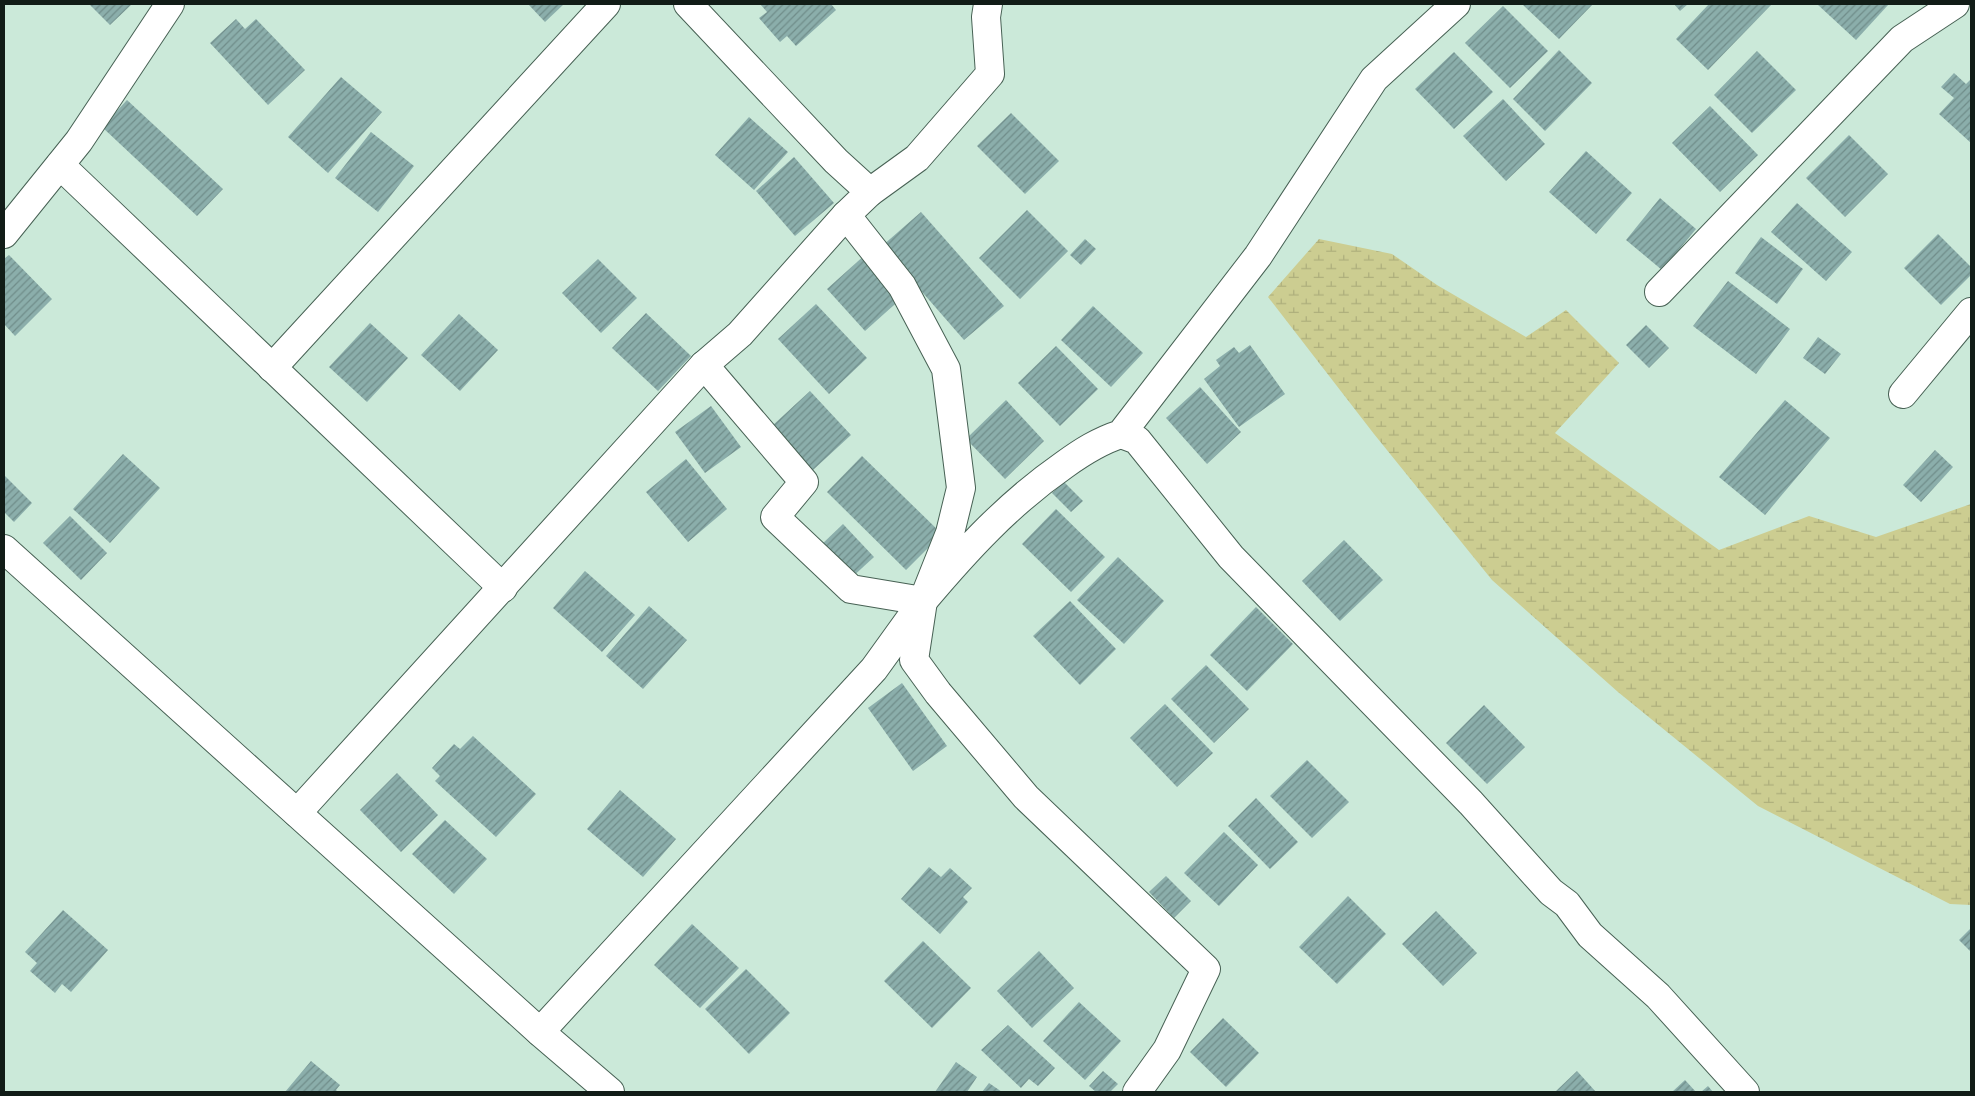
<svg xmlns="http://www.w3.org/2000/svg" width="1975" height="1096" font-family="Figtree,sans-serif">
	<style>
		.wetland { fill: url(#wetland-marsh) }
		.building { fill: url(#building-hatch) }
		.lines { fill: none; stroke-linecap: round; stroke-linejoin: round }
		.minor-casing { stroke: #476154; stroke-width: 30 }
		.minor { stroke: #fff; stroke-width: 28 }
	</style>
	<defs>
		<pattern id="wetland-marsh" width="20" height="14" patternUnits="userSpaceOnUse" patternTransform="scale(1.25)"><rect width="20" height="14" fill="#cccd91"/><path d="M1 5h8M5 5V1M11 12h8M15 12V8" fill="none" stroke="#aeaf7c"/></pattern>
		<pattern id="building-hatch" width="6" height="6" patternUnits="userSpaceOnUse" patternTransform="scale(1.25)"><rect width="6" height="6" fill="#8baeab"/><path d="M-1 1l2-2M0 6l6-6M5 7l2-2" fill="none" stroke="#708d8a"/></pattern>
	</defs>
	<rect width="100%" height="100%" fill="#cbe9d9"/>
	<polygon class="wetland" points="1319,239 1392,254 1437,285 1526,337 1566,310 1619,363 1555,433 1719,550 1809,516 1876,537 1971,504 1971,905 1950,904 1758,806 1618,692 1492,580 1374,434 1268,297"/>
	<g class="building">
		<polygon points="89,4 132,4 110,25"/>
		<polygon points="528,4 564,4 545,22"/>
		<polygon points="760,4 831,4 836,10 796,46 787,36 780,42 759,18 767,12"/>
		<polygon points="1522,4 1593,4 1559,39"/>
		<polygon points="1674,4 1688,4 1680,11"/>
		<polygon points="1709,4 1772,4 1708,70 1676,39"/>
		<polygon points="1817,4 1889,4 1856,40"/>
		<polygon points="1503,6 1548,51 1510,88 1465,43"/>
		<polygon points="236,19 245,29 256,19 305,70 268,105 210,43"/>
		<polygon points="1559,50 1592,83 1545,131 1513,99"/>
		<polygon points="1757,51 1796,90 1752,133 1714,95"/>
		<polygon points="1454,52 1493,92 1454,129 1415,89"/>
		<polygon points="1954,73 1966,84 1971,79 1971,143 1939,114 1954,98 1941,87"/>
		<polygon points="341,77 382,112 328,173 288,137"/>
		<polygon points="1503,99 1545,144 1506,181 1463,136"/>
		<polygon points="127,100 223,189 197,216 102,127"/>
		<polygon points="1710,106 1758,155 1720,192 1672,143"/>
		<polygon points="1011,113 1059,161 1025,194 977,146"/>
		<polygon points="749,117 788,152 754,190 715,155"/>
		<polygon points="371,132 414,166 378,212 335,178"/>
		<polygon points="1849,135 1888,174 1845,217 1806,178"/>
		<polygon points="1586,151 1632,193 1596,234 1549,192"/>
		<polygon points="794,157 834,203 795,236 756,191"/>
		<polygon points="1660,198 1696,229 1662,270 1626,240"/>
		<polygon points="1797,203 1852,252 1826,281 1771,232"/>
		<polygon points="1027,210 1068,251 1020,299 979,258"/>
		<polygon points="921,212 1004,306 964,340 882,246"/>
		<polygon points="1938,234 1971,267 1971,275 1941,305 1904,268"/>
		<polygon points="1761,237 1803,269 1777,304 1735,273"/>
		<polygon points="1085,239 1096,249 1081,265 1070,255"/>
		<polygon points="866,254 904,296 865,331 827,289"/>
		<polygon points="9,255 52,299 15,336 4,324 4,259"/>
		<polygon points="598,259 637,298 601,333 562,293"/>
		<polygon points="1728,281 1790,329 1756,374 1693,326"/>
		<polygon points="816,304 867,358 829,394 778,339"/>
		<polygon points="1093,306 1143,353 1111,387 1061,340"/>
		<polygon points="646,313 691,356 658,391 612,348"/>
		<polygon points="459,314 498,350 460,391 421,355"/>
		<polygon points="370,323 408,358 367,402 329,367"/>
		<polygon points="1646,325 1669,348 1649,368 1626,345"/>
		<polygon points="1818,337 1841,354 1825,374 1803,358"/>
		<polygon points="1250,345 1285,394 1239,427 1204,379 1220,366 1216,360 1234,347 1239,353"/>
		<polygon points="1056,346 1098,389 1060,426 1018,383"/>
		<polygon points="1200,387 1241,432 1207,464 1166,418"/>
		<polygon points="810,391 851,435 813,470 794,449 786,456 772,426"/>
		<polygon points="1006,400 1044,441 1005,479 966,439"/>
		<polygon points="1785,400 1830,438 1765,515 1719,477"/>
		<polygon points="711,406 741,447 705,473 675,432"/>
		<polygon points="1935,450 1953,467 1921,502 1903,485"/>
		<polygon points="123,454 160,488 110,543 73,509"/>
		<polygon points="862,456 942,534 906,570 827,492"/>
		<polygon points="686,459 727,509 688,542 646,492"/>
		<polygon points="4,475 32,503 14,522 4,512"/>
		<polygon points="1064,482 1083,501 1071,512 1052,493"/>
		<polygon points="1056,509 1105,557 1071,592 1022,544"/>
		<polygon points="70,516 107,553 81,580 43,543"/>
		<polygon points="843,524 874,557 849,580 818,548"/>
		<polygon points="1344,540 1383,580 1340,621 1302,581"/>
		<polygon points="1118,557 1164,601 1124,644 1077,600"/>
		<polygon points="585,571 635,615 602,652 553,608"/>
		<polygon points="1070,601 1116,649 1080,685 1033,636"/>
		<polygon points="649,606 687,640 643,689 606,656"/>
		<polygon points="1256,607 1293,644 1247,691 1210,655"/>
		<polygon points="1206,665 1249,709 1214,743 1171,699"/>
		<polygon points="902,683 947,746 913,771 868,708"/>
		<polygon points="1165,704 1213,753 1177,787 1130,738"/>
		<polygon points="1484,705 1525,747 1487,784 1446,743"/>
		<polygon points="473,736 536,794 496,837 435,781 440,776 432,768 454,744 460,749"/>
		<polygon points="1307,760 1349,802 1312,838 1270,796"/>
		<polygon points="397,773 438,815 401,852 360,810"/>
		<polygon points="620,790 676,839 643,877 587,829"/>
		<polygon points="1256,798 1298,842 1270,869 1228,826"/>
		<polygon points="445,820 487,859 454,894 412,854"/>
		<polygon points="1224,832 1258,865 1219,906 1184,873"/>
		<polygon points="929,867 941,877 950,868 972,888 963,897 968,902 940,934 901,899"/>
		<polygon points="1166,876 1191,901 1174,918 1149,892"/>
		<polygon points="1348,896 1386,934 1337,984 1299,947"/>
		<polygon points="63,910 108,950 71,992 62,984 55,993 30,971 37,963 25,952"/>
		<polygon points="1436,911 1477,953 1443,986 1402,944"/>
		<polygon points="692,924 739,968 700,1008 654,965"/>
		<polygon points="1971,928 1971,952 1959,940"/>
		<polygon points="923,941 971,988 932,1028 884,981"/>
		<polygon points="1039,951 1074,988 1032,1028 997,991"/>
		<polygon points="746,969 790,1013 749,1054 705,1009"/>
		<polygon points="1079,1002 1121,1041 1085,1080 1043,1041"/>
		<polygon points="1223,1018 1259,1053 1226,1087 1190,1052"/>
		<polygon points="1008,1025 1055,1068 1038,1086 1029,1079 1021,1088 981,1050"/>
		<polygon points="311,1061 340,1085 336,1090 338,1092 285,1092"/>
		<polygon points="956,1062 977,1077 967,1092 935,1092"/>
		<polygon points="1103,1071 1118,1084 1110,1092 1096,1092 1089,1086"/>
		<polygon points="1577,1071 1596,1092 1555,1092"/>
		<polygon points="1685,1080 1696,1092 1672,1092"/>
		<polygon points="989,1083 1002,1092 982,1092"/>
		<polygon points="1708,1086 1713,1092 1701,1092"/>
	</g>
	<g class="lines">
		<g class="minor-casing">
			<g id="minor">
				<polyline points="60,165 503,588"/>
				<polyline points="870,192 917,158 990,74 986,17 988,4"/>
				<path d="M846 215 902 286 946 369 961 488 950 533 923 601C966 550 1008 504 1064 465 1082 452 1099 441 1121 434L1258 256 1374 79 1456 4"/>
				<polyline points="4,234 79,141 170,4"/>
				<polyline points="1659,292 1902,39 1955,4"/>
				<polyline points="704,365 804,482 775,517 851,589 923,601"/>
				<polyline points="272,368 606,4"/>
				<polyline points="1903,394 1971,312"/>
				<polyline points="1121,434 1137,440 1231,557 1471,803 1551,892 1567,904 1590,935 1658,996 1745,1092"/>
				<polyline points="4,549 540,1032 610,1092"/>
				<polyline points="297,813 704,365 740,334 846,215 870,192 836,161 688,4"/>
				<polyline points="540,1032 874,669 923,601 914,660 938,693 1026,797 1206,969 1167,1050 1137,1092"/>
			</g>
		</g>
		<use href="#minor" class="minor"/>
	</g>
	<rect width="1975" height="1096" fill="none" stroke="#111c17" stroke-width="10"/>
</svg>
